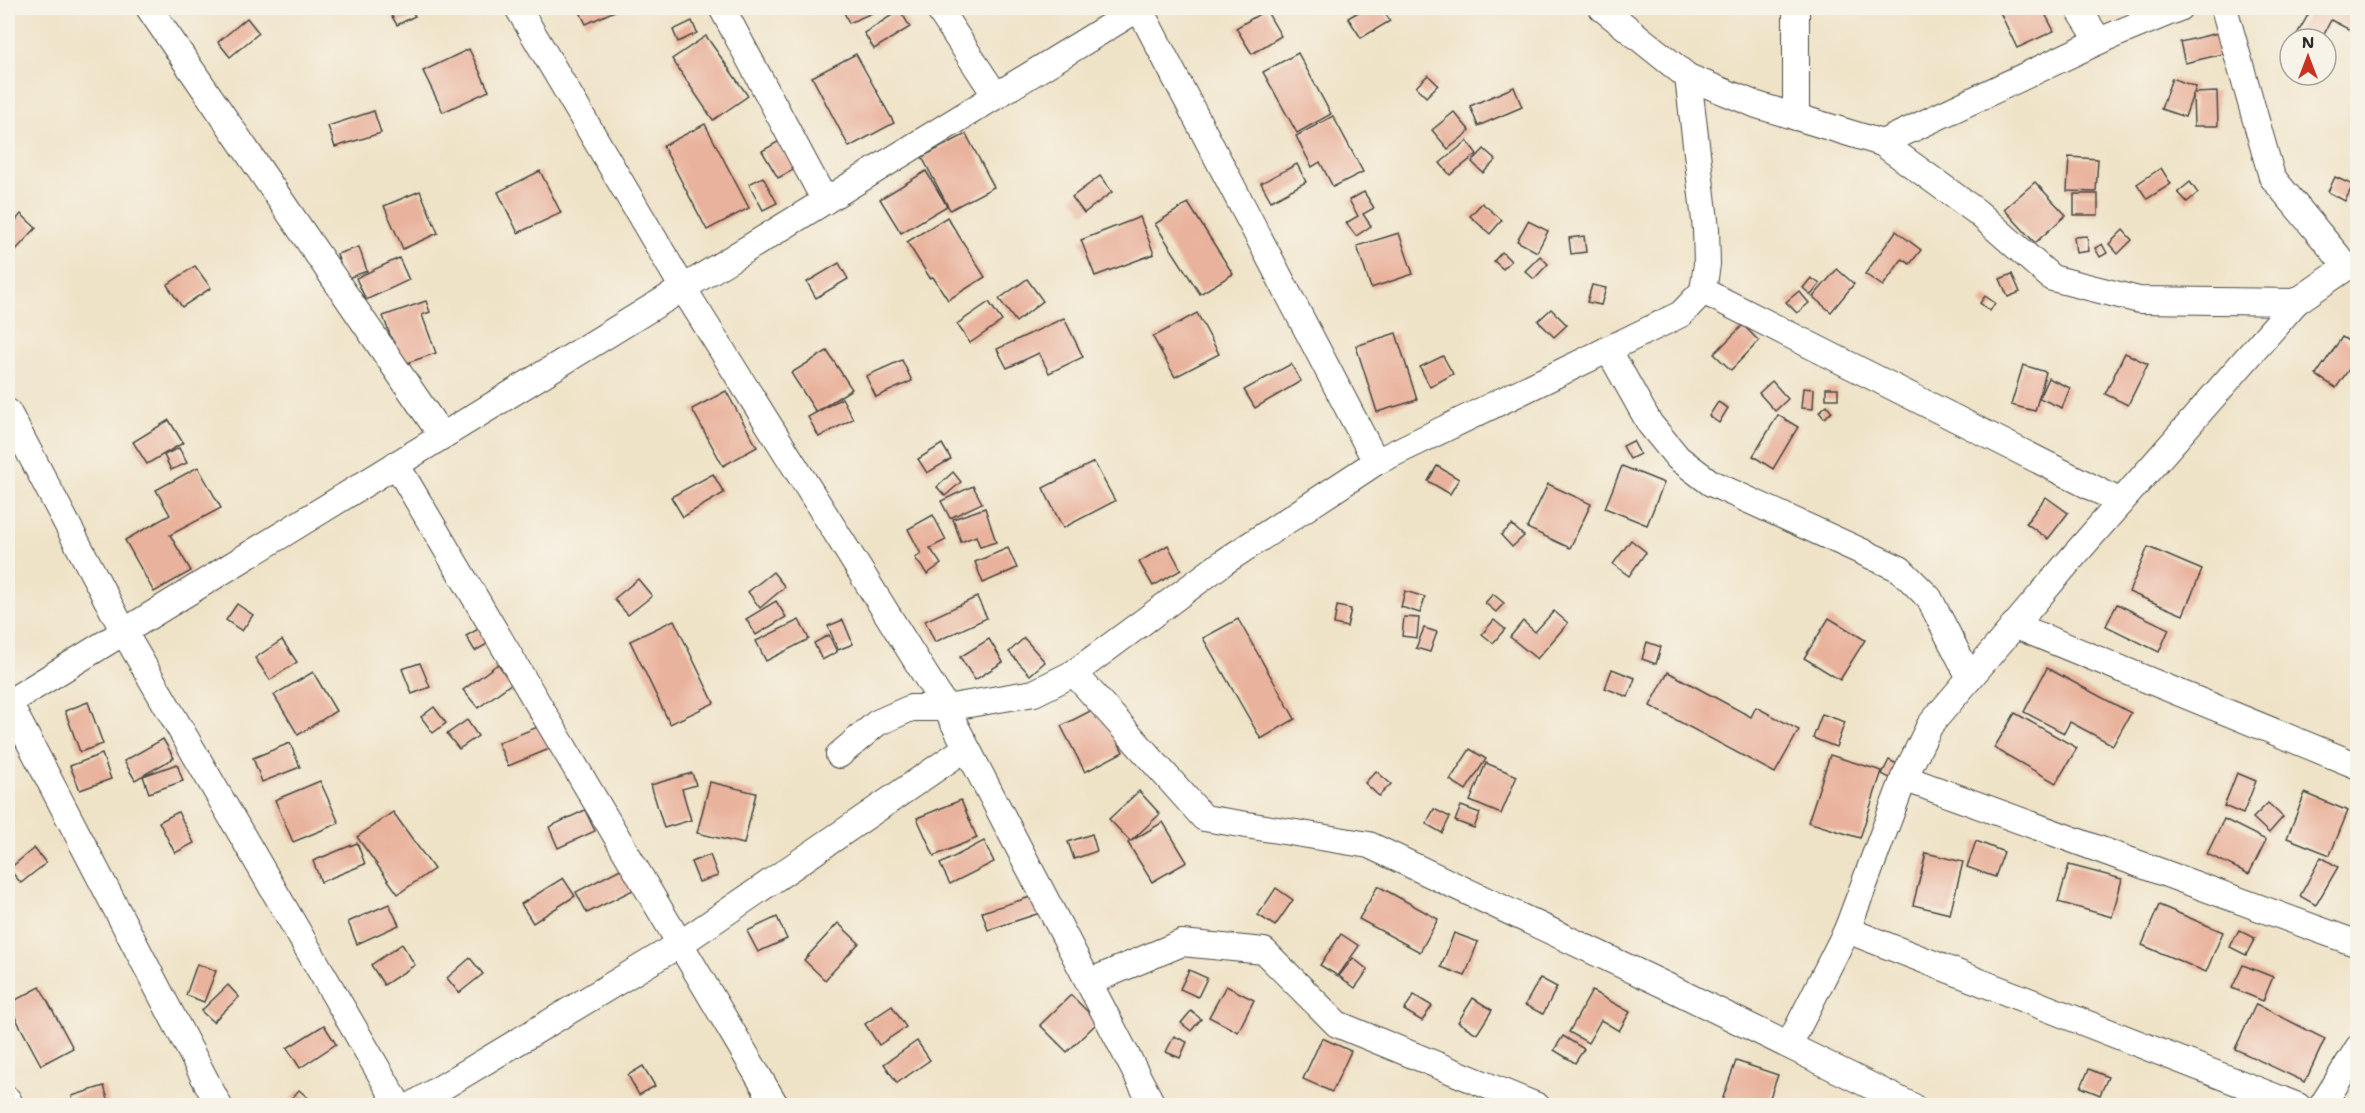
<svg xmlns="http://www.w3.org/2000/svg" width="2365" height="1113" font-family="'Shantell Sans',sans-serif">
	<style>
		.building { fill: #e9b29c }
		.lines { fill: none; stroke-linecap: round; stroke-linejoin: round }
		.minor-casing { stroke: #484742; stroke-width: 28 }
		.minor { stroke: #fff; stroke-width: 26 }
	</style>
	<rect width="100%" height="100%" fill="#f7f3e8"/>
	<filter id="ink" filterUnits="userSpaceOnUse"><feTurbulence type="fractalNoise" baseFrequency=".0167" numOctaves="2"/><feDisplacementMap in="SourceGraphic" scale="12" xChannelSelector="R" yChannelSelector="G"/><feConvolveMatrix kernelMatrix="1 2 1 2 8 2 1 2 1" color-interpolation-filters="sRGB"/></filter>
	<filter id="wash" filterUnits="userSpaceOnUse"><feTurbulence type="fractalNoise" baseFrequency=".008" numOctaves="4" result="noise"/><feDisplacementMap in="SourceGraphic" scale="24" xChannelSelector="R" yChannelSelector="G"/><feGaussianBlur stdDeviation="1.35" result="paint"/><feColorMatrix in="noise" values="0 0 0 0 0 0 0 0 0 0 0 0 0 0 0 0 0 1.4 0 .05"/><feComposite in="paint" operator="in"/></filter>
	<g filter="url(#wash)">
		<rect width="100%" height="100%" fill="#efe3c7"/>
		<g id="blocks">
			<g class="building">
				<polygon points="387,8 410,8 415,16 397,25"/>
				<polygon points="578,8 621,8 586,24"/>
				<polygon points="842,8 869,8 872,13 849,23"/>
				<polygon points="1365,8 1382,8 1390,21 1361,38 1348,18"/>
				<polygon points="1998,8 2042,8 2054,31 2017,48"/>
				<polygon points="2312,8 2358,8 2358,17 2350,30 2331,20 2321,39 2301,39 2296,36"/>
				<polygon points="900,10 910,27 874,49 864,33"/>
				<polygon points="1266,10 1281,36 1252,54 1236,28"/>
				<polygon points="247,18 259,33 230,57 218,42"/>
				<polygon points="692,21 697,33 678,42 673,30"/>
				<polygon points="2222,32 2227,53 2185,63 2180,42"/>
				<polygon points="706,36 748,96 713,120 672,59"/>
				<polygon points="469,49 489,91 443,112 423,71"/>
				<polygon points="1298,53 1331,114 1297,133 1263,72"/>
				<polygon points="856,54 894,123 849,147 812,77"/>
				<polygon points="1428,75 1438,85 1426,97 1416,87"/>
				<polygon points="2172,78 2196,87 2194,93 2217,92 2218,126 2194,126 2193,94 2185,117 2161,109"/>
				<polygon points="1514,87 1522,107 1478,126 1470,106"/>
				<polygon points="374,111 381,133 335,147 328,126"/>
				<polygon points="1454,112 1470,131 1448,149 1432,130"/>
				<polygon points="1333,116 1363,172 1333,187 1320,162 1312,167 1296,136"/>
				<polygon points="705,124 749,208 707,230 663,146"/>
				<polygon points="966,134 994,187 950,210 922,157"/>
				<polygon points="781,140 797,168 778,178 762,151"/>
				<polygon points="1467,141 1477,154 1450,175 1440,163"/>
				<polygon points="1484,149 1496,160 1483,173 1472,162"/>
				<polygon points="2069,157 2098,159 2096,192 2067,191"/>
				<polygon points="1297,164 1306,182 1271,201 1261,183"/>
				<polygon points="2161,168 2171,184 2147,199 2137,184"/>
				<polygon points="540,171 561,213 518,233 498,192"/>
				<polygon points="926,171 947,206 901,233 880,199"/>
				<polygon points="1100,176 1112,192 1084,213 1072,197"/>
				<polygon points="763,177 777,203 763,210 749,184"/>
				<polygon points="2335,177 2353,185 2345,201 2328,192"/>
				<polygon points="2035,182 2066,215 2035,243 2004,209"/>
				<polygon points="2190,182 2198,193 2187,202 2178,192"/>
				<polygon points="420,191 438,233 403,249 384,206"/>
				<polygon points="1364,192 1374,208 1363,214 1371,226 1356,236 1346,223 1358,216 1349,200"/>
				<rect x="2074" y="194" width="24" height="21"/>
				<polygon points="1188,203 1233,274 1200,294 1155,224"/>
				<polygon points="1482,203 1502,220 1490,234 1470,216"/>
				<polygon points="21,214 36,228 15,251 8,245 8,230"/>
				<polygon points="947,217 985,277 948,300 933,277 930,278 907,242"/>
				<polygon points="1140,217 1154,254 1095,276 1081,240"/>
				<polygon points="1528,221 1548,231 1537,252 1517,241"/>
				<polygon points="2123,230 2132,240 2118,254 2109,244"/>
				<polygon points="1896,231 1921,250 1910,264 1902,259 1883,286 1865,274"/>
				<polygon points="1399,233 1413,274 1371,288 1357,246"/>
				<polygon points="1584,236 1586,252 1571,254 1569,238"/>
				<polygon points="2087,236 2089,251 2076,253 2074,237"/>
				<polygon points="2102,244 2107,253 2100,257 2095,248"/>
				<polygon points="359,247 367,271 345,279 337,254"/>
				<polygon points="1502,252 1511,261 1503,269 1494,261"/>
				<polygon points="1540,256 1548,264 1534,279 1525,271"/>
				<polygon points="399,258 409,280 366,300 356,278"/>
				<polygon points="839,263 848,279 816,298 807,282"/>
				<polygon points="195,266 211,288 182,307 167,285"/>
				<polygon points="1837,269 1854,284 1831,312 1813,297"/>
				<polygon points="2012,274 2020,292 2008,297 2000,279"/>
				<polygon points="1811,278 1820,284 1811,295 1803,288"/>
				<polygon points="1027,279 1043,301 1016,322 999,299"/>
				<polygon points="1592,285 1606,288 1601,305 1587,302"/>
				<polygon points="1799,291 1809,303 1797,313 1786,302"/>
				<polygon points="1985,296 1995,303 1990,311 1980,303"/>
				<polygon points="426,301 430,312 422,315 436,353 401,365 383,316"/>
				<polygon points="989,302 1002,321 970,343 957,324"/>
				<polygon points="1551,309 1567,325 1554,337 1538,321"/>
				<polygon points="1197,313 1219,354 1175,377 1153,337"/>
				<polygon points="1064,318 1083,357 1049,373 1039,353 1007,368 997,349"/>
				<polygon points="1743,325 1759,341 1731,370 1714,354"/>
				<polygon points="1396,333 1417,400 1377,412 1356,346"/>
				<polygon points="2342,337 2358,347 2358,356 2336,388 2316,375"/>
				<polygon points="827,351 852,389 816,412 791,373"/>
				<polygon points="2125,353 2148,364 2128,405 2105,394"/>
				<polygon points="1443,356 1453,374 1430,387 1420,367"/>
				<polygon points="902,360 912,381 876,397 866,376"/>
				<polygon points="1291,364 1301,381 1255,408 1244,390"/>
				<polygon points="2023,365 2046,372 2035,411 2011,405"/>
				<polygon points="2048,378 2070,388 2062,408 2039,398"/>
				<polygon points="1772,381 1788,399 1775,411 1759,393"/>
				<polygon points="1803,388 1814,389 1813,409 1801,408"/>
				<rect x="1826" y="388" width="12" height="11"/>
				<polygon points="726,391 757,447 723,466 692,409"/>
				<polygon points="842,398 853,419 819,437 808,417"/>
				<polygon points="1718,402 1728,408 1719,423 1709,416"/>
				<polygon points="1827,405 1832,412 1824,418 1819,412"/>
				<polygon points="1778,415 1798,427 1773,469 1753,456"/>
				<polygon points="169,420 183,443 147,464 133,442"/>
				<polygon points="1633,441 1640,454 1630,459 1623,446"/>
				<polygon points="942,444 951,459 927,473 918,459"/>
				<polygon points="179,448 187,463 171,470 164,455"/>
				<polygon points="1094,462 1115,501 1063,528 1043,488"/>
				<polygon points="1437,466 1459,479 1450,494 1428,481"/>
				<polygon points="1622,466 1664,483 1647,525 1605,508"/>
				<polygon points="198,467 221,508 170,535 191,571 154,592 125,540 170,515 156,490"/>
				<polygon points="953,472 961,482 945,496 937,487"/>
				<polygon points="713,474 724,493 683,517 671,497"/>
				<polygon points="1548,484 1591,504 1570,548 1527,528"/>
				<polygon points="973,486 982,503 950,518 941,501"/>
				<polygon points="2046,497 2068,513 2048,539 2026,523"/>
				<polygon points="985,508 996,542 980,547 976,536 961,542 953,519"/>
				<polygon points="933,515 946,540 930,548 941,564 927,574 915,558 921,554 908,529"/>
				<polygon points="1512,525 1524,536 1512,547 1501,535"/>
				<polygon points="1631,540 1646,552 1629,576 1613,564"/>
				<polygon points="1168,545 1181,570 1153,586 1139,562"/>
				<polygon points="2148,547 2202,570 2183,615 2129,592"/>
				<polygon points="1008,548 1017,568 983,583 975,562"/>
				<polygon points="773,572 785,587 760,608 748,592"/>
				<polygon points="638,579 652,596 628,615 614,599"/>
				<polygon points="1405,591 1425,597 1420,613 1401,607"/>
				<polygon points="1493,594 1504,603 1496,612 1485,603"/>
				<polygon points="977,597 987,618 935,642 925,621"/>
				<polygon points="776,601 786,617 756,635 746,619"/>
				<polygon points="237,604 253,615 242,631 226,620"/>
				<polygon points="2117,604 2169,629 2159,652 2106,626"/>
				<polygon points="1337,606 1351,609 1347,627 1334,624"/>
				<polygon points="1554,611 1568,623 1537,659 1510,637 1523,621 1535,632"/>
				<polygon points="499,617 508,632 475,651 466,636"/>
				<polygon points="1404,617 1419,618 1417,638 1402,636"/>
				<polygon points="1829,618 1865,640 1840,680 1804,658"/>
				<polygon points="1238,619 1295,719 1261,739 1203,638"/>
				<polygon points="674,620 714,703 670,724 630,641"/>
				<polygon points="799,620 809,639 766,661 756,641"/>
				<polygon points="843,620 853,644 838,650 828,626"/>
				<polygon points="1494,620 1505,629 1493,643 1482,634"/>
				<polygon points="1424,628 1437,632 1430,652 1416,648"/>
				<polygon points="829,635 837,652 822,660 814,643"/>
				<polygon points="1024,638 1045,662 1030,675 1009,652"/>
				<polygon points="989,639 1003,662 975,680 960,657"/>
				<polygon points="282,640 297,662 270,680 255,658"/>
				<polygon points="1647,642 1661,647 1656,664 1642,659"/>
				<polygon points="420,663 430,687 412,694 402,669"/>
				<polygon points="498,664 512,683 478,708 463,690"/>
				<polygon points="2047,668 2131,713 2113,745 2070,722 2064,733 2024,712"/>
				<polygon points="1612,669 1635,678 1628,697 1605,688"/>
				<polygon points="313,672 336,711 298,735 274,695"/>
				<polygon points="1668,672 1751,717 1756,707 1799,730 1775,773 1650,706"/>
				<polygon points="88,702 103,744 80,752 65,711"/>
				<polygon points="1100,706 1123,752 1085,772 1061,726"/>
				<polygon points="434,707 446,723 433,733 421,717"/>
				<polygon points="2015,713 2077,748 2056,783 1994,748"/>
				<polygon points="1822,714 1845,722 1836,747 1813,738"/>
				<polygon points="467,720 478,736 459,749 447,734"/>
				<polygon points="550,722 559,745 508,766 498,743"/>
				<polygon points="163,739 174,758 135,780 124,761"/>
				<polygon points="290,743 300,767 262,782 253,758"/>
				<polygon points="1470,749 1486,759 1466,790 1450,780"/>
				<polygon points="102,754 111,779 80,790 70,766"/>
				<polygon points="1830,755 1882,771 1860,838 1808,822"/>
				<polygon points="1889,760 1905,768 1897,782 1882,774"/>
				<polygon points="1486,763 1517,776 1501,814 1470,801"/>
				<polygon points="177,764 183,781 149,793 143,776"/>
				<polygon points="1376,771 1391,784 1379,796 1365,783"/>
				<polygon points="692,773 696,785 682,789 691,820 664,828 651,785"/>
				<polygon points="2237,773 2256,781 2243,814 2224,806"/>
				<polygon points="320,781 339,823 293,842 275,800"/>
				<polygon points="710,782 756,793 744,844 697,833"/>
				<polygon points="1139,791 1160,814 1131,841 1163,822 1187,862 1152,882 1128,843 1130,841 1109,819"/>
				<polygon points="2305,793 2348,811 2330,855 2287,838"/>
				<polygon points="961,800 977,838 934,856 917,818"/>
				<polygon points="2268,803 2283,817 2269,833 2253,818"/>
				<polygon points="1461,806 1480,813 1474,828 1455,821"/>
				<polygon points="1434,809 1450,817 1442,833 1426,824"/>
				<polygon points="585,810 595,831 558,848 549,827"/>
				<polygon points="178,812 194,843 175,853 159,822"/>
				<polygon points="393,812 434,869 398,894 357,837"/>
				<polygon points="2224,819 2266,840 2249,874 2207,854"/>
				<polygon points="1092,834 1097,851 1074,859 1068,842"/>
				<polygon points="984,841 994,862 950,884 940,864"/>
				<polygon points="1976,841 2004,852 1995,877 1967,867"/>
				<polygon points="357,843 365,864 321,882 313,861"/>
				<polygon points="34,848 46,863 21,883 9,869"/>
				<polygon points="1926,853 1963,862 1950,914 1913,905"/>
				<polygon points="710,855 718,876 699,882 691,862"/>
				<polygon points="2321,857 2338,867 2316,905 2300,896"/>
				<polygon points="630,864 641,886 587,913 576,892"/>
				<polygon points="2069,865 2122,879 2112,917 2058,902"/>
				<polygon points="563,878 575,896 533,923 521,904"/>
				<polygon points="1378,886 1438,919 1420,952 1359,919"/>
				<polygon points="1276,888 1293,900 1275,926 1258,915"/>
				<polygon points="1037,895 1043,912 988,930 982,912"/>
				<polygon points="389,904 399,925 357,944 348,922"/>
				<polygon points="2159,905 2223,932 2206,972 2142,945"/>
				<polygon points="777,917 787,939 758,952 747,931"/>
				<polygon points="838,923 859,943 825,980 804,960"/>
				<polygon points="2239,930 2255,938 2246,955 2230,947"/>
				<polygon points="1454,933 1478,942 1465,976 1441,967"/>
				<polygon points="1341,934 1359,946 1338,976 1320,965"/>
				<polygon points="402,944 415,965 384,985 371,965"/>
				<polygon points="470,958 483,974 459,993 447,978"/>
				<polygon points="1353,958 1368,970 1355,988 1339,976"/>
				<polygon points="197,964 216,971 204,1002 186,995"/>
				<polygon points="2243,965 2273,977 2263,1001 2232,988"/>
				<polygon points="1189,970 1207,978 1198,997 1180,989"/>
				<polygon points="1540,978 1557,987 1543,1014 1525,1005"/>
				<polygon points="228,985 239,997 213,1022 201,1011"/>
				<polygon points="1226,986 1254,1000 1238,1032 1209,1017"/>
				<polygon points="40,987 73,1048 41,1065 8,1004"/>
				<polygon points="1592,991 1630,1012 1619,1031 1601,1020 1588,1043 1569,1032"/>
				<polygon points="1071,995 1098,1022 1067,1052 1040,1025"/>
				<polygon points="1414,995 1432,1006 1422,1021 1404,1010"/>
				<polygon points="1473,998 1492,1010 1477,1034 1458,1022"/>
				<polygon points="2256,1004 2325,1039 2305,1082 2235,1049"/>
				<polygon points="892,1006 906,1027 879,1045 865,1024"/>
				<polygon points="1191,1011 1201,1019 1191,1031 1181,1023"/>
				<polygon points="324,1025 336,1044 300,1068 287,1048"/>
				<polygon points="1174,1036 1187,1042 1180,1058 1166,1052"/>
				<polygon points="1563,1036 1584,1049 1575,1063 1554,1050"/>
				<polygon points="1322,1038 1351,1051 1332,1092 1303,1079"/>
				<polygon points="917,1041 930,1060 897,1083 884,1064"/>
				<polygon points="1736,1061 1778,1075 1767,1106 1720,1106"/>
				<polygon points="643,1066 655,1086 639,1095 628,1075"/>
				<polygon points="2089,1069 2108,1077 2100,1095 2081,1087"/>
				<polygon points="104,1086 110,1106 75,1106 72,1096"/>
				<polygon points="299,1090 314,1103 312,1106 285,1106"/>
				<polygon points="2061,1099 2077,1105 2077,1106 2058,1106"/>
			</g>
		</g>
	</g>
	<g filter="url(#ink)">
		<use href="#blocks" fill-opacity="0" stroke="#484742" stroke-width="1.5"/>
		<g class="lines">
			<g class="minor-casing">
				<g id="minor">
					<polyline points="149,8 442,436"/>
					<polyline points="518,8 683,288 946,708 1153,1106"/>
					<polyline points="722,8 825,201"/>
					<polyline points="938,8 996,96"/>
					<polyline points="1139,8 1376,462"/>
					<polyline points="1602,8 1688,77 1757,105 1882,143 1977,212 2052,278 2139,300 2296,302 2347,267 2272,177 2224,8"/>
					<polyline points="1796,8 1796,117"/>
					<polyline points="2078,8 2099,41"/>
					<polyline points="1882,143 2099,41 2179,8"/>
					<polyline points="1703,291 2121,502"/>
					<polyline points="2296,302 2071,559 1930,725 1904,778 1847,930 2298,1106"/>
					<polyline points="1608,349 1650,424 1678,458 1711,483 1900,569 1929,598 1970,678"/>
					<polyline points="8,412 124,632 399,1106"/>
					<polyline points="396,464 776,1106"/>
					<polyline points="2014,625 2358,766"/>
					<polyline points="1074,673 1204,818 1369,845 1673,989 1912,1106"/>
					<polyline points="8,701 219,1106"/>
					<polyline points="8,703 1139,8"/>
					<polyline points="839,755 877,723 911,708 946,708 1034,693 1074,673 1224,562 1376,462 1681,314 1703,291 1707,264 1706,229 1688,77"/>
					<polyline points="1904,778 2358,944"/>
					<polyline points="1089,982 1182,943 1264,951 1337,1024 1537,1106"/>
					<polyline points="1789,1045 1847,930"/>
					<polyline points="8,1100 11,1106"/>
					<polyline points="411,1106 680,944 966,748"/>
					<polyline points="2322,1106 2358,1048"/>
				</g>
			</g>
			<use href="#minor" class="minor"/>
		</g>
	</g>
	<rect width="2365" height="1113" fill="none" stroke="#f7f3e8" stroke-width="30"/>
	<g transform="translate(2308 57)"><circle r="28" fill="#f7f3e8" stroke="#a5a39c" stroke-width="1.5"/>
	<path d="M0-4.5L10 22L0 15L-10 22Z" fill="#c8321e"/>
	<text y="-9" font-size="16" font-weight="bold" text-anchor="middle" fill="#2b2b2b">N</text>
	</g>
</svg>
